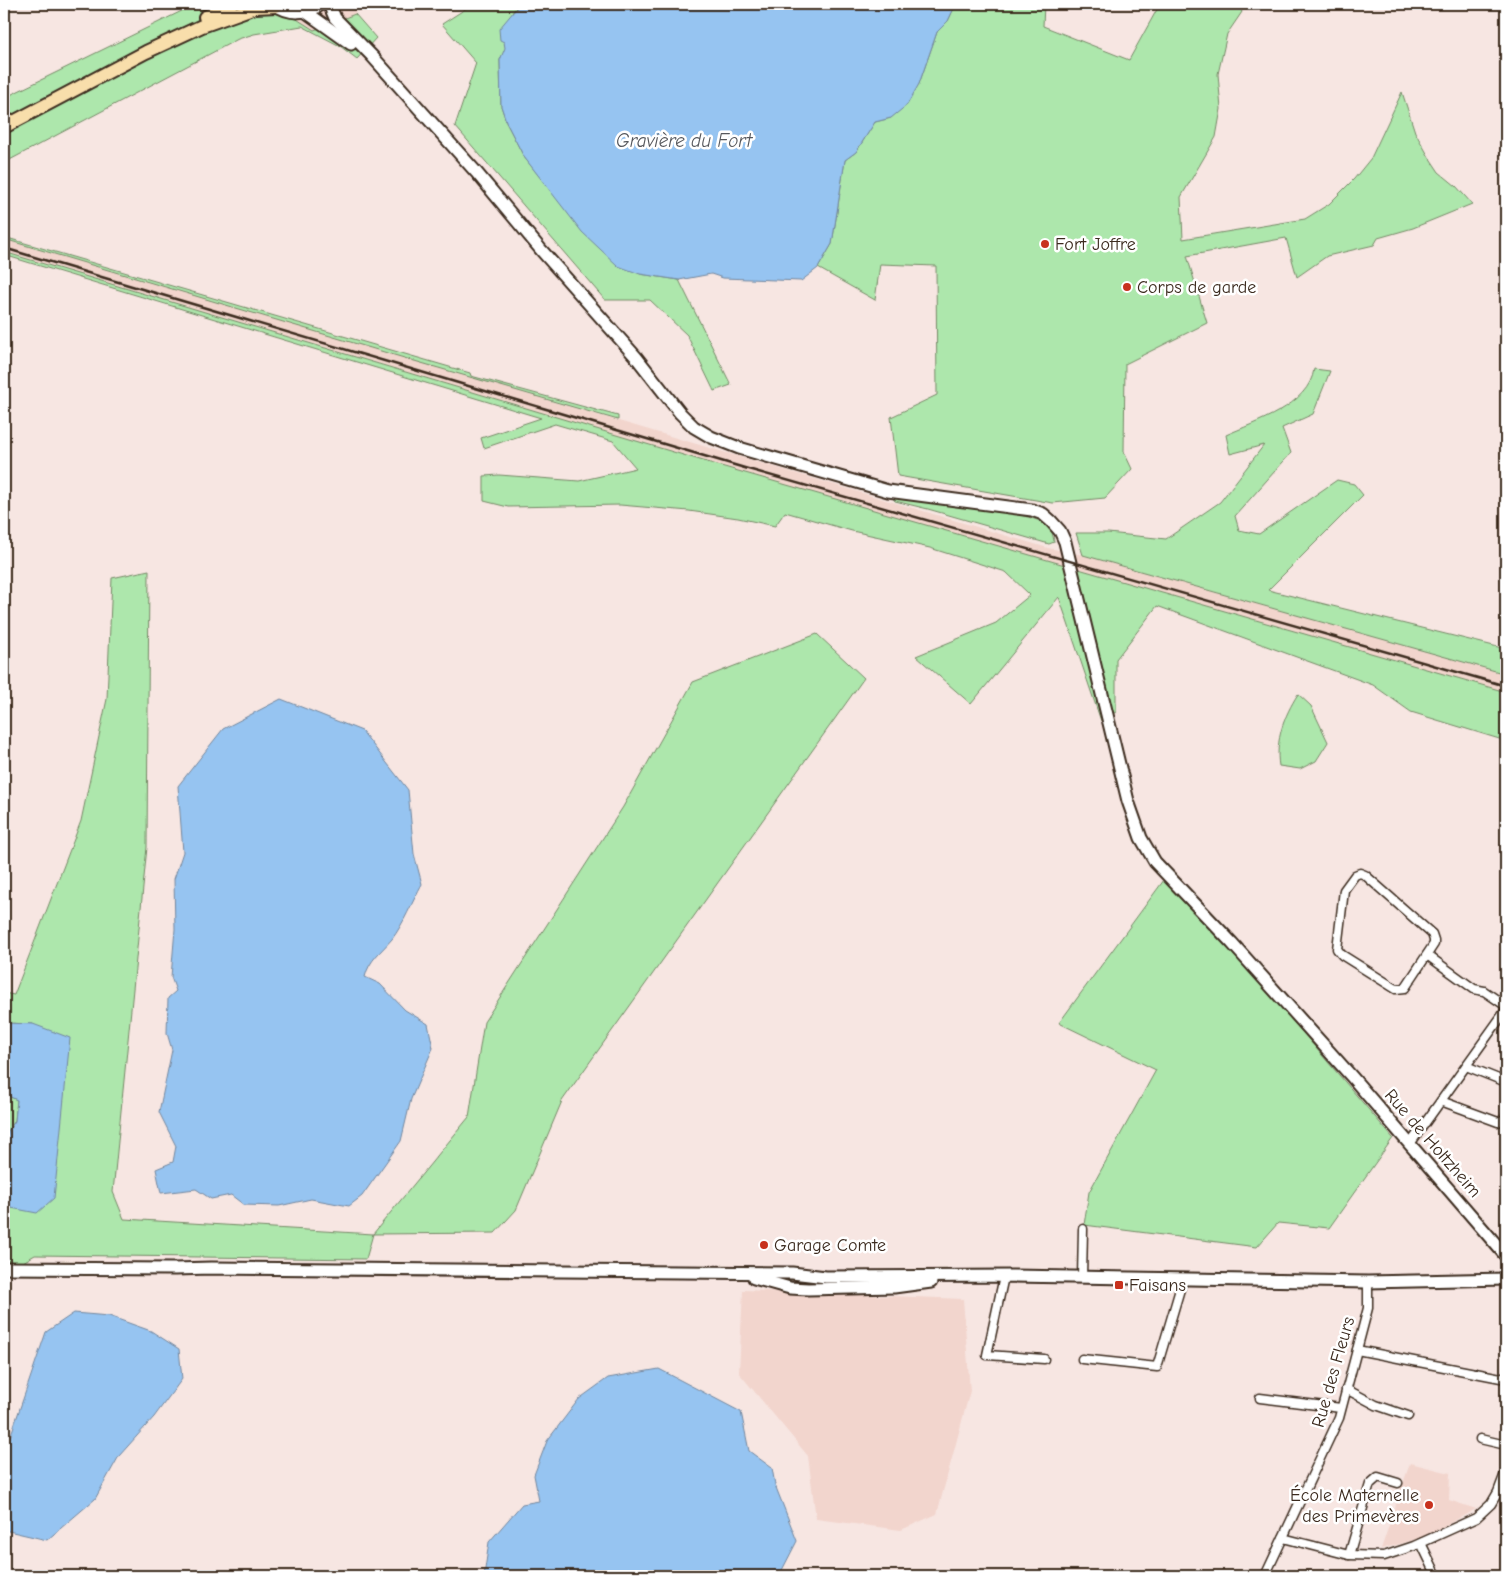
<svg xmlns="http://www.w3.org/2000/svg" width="1510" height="1580" font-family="'Comic Neue',sans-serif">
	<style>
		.built { fill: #f2d5cd }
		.green { fill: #ade7ac; stroke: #748865 }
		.water { fill: #96c4f1; stroke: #72869d }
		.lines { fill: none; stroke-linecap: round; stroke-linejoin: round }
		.minor-casing { stroke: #3b2a1e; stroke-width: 11 }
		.secondary-casing { stroke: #3b2a1e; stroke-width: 15 }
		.trunk-casing { stroke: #3b2a1e; stroke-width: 16 }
		.minor { stroke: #fff; stroke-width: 8 }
		.secondary { stroke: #fff; stroke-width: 11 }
		.trunk { stroke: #f8deab; stroke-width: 12 }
		.rail { stroke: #3b2a1e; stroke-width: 2.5 }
		.poi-dot { fill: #c8321e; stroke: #fff; stroke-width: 2 }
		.labels { text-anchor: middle; stroke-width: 5; stroke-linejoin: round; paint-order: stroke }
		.poi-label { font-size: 18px; fill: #3b2a1e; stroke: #fff; text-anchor: start }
		.street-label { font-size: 18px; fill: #3b2a1e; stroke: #fff }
		.water-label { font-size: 19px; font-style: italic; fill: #56585d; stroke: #fff }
	</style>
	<rect width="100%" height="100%" fill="#f7e6e2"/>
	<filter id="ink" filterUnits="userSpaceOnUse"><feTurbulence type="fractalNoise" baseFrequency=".02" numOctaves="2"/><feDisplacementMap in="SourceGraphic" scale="10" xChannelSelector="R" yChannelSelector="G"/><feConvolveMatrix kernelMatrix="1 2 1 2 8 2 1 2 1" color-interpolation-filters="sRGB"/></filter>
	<g filter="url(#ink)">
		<g class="built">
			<polygon points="273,4 356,4 355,14 314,30"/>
			<polygon points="4,239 1048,548 1083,555 1506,674 1506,692 700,460 4,252"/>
			<polygon points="743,1290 963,1299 970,1391 937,1514 901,1530 816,1519 808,1456 739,1373"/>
			<polygon points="1410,1463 1450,1473 1449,1500 1476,1509 1422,1538 1381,1549"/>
		</g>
		<g class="green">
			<polygon points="196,4 273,4 314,30 355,14 376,38 357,59 340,46 302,26 254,34 238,39 4,163 4,98"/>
			<polygon points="473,4 520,4 513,11 504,42 506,48 500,60 501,106 507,124 524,157 552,192 640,274 679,280 731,385 714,391 687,335 650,300 605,300 455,126 476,63 442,24"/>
			<polygon points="956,4 1044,4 1043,26 1129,60 1160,4 1238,4 1242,12 1227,34 1218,74 1221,109 1216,137 1181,197 1183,239 1305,219 1329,204 1354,179 1371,158 1402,92 1415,132 1429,157 1439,172 1456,186 1472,204 1413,228 1378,238 1374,245 1327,256 1297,277 1286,238 1187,256 1207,323 1125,364 1124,452 1132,469 1105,498 1053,503 898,476 891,417 937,395 936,266 880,264 875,300 818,268 832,244 845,160 856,152 875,122 891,118 919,84 937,32 948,21"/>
			<polygon points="4,237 470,373 471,376 618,416 618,420 411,360 4,239"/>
			<polygon points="4,252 700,460 1506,692 1506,741 1411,712 1373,685 1157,606 1116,659 1116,712 1101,721 1059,597 971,704 916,656 996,623 1030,595 1006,572 930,548 852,531 785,512 775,526 738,518 689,511 620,505 508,507 484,501 484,476 499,475 579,481 636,468 613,441 555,424 484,448 481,438 541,418 4,255"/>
			<path d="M1314 369 1330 371 1313 414 1282 428 1291 453 1235 516 1239 530 1259 534 1337 480 1354 484 1363 495 1268 590 1506 649V674L1083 555 1076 533H1108L1166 539 1220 502 1264 445 1230 454 1226 435C1255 422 1309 406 1314 369Z"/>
			<path d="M892 497C921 501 1029 510 1047 525 1052 530 1053 535 1054 542L1049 544 928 509 895 501Z"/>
			<polygon points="149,570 147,847 113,1192 124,1219 373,1234 469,1117 484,1022 623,807 693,682 817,634 864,678 562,1101 516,1210 495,1233 373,1234 366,1259 35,1255 4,1273 4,1195 11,1208 33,1024 4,1023 4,993 14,995 81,821 107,699 112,578"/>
			<path d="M1298 694 1311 706 1328 742 1316 761 1300 769 1279 766C1275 740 1284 716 1298 694Z"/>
			<polygon points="1164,880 1226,943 1393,1138 1329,1228 1278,1223 1257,1247 1084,1225 1089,1192 1156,1070 1059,1023"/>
			<polygon points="4,1094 17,1100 15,1121 8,1131 4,1153"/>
		</g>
		<g class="water">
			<polygon points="520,4 956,4 948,21 937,32 919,84 907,105 891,118 875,122 856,152 845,160 832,244 818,268 801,281 723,278 711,274 679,280 640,274 618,266 582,232 524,157 507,124 501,106 500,60 505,48 504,42 500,40 499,29"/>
			<path d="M281 699 362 731 408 790 414 854 422 884C413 900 403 925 392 939 381 952 369 960 365 977L380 984 405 1010 428 1024 433 1048 411 1099 401 1141 362 1196 349 1206 311 1199 279 1206 244 1205 231 1195 211 1199 196 1189 161 1193 156 1169 173 1162 176 1146 159 1112 172 1050 167 1033 168 998 176 991 171 977 175 929 174 879 183 852 178 786 223 729Z"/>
			<polygon points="4,1023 33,1024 70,1038 54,1198 37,1213 11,1208 4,1195 4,1153 8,1131 15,1121 17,1100 4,1094"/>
			<polygon points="74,1313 109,1316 151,1331 179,1349 182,1379 154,1417 119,1456 95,1499 47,1540 4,1530 4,1458 5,1452 46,1332"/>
			<polygon points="659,1369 741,1412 749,1451 772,1468 775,1485 797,1541 779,1576 484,1576 489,1542 522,1504 539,1501 534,1475 547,1441 579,1399 608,1378"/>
		</g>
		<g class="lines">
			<g class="minor-casing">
				<g id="minor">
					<polygon points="1360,873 1365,875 1432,934 1434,940 1434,944 1405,988 1396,989 1342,955 1337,949 1344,890 1355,875"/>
					<polyline points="1427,955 1474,989 1484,991 1506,1006"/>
					<polyline points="1466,1066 1506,1082"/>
					<polyline points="1441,1101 1498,1122 1505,1119 1506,1116"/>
					<polyline points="1410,1144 1506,1010"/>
					<polyline points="1001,1276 1003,1281 987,1355 1044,1359"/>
					<polyline points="1082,1278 1083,1229"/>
					<polyline points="1357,1350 1506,1379"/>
					<polyline points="1082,1359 1157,1367 1183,1279"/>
					<polyline points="1346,1389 1376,1405 1408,1416"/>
					<polyline points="1260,1398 1341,1408"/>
					<polyline points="1480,1439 1506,1445"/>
					<polyline points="1283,1538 1349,1555 1384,1556 1414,1546 1476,1518 1491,1504 1498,1492 1506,1471"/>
					<polyline points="1421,1543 1437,1576"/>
					<polyline points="1349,1555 1370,1484 1378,1477 1398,1483"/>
					<polyline points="1265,1576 1339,1418 1368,1308 1368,1282"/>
				</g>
			</g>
			<g class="secondary-casing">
				<g id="secondary">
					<path d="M274 4C289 15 308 14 322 4"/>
					<polyline points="329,4 335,18 372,56 476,172 542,251 636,357 680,413 694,427 711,437 739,448 888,491 1032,510 1043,514 1051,521 1060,531 1065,542 1128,801 1141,838 1155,862 1232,943 1352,1077 1506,1256"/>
					<polyline points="306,12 351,44"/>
					<polyline points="4,1268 175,1269 211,1268 792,1273 826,1277 1013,1276 1368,1282 1506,1279"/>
					<polyline points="754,1278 790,1288 808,1289 894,1287 931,1282"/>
				</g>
			</g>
			<g class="trunk-casing">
				<g id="trunk">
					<polyline points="205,17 231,4"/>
					<polyline points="4,127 146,52 202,26 255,7 276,6"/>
				</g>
			</g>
			<use href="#minor" class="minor"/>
			<use href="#secondary" class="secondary"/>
			<use href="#trunk" class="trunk"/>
			<polyline class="rail" points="4,248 748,469 1506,686"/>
		</g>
	</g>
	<g class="poi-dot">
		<circle cx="1045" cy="244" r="5"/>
		<circle cx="1127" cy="287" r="5"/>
		<circle cx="764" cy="1245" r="5"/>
		<rect x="1114" y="1280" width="10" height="10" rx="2.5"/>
		<circle cx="1429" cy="1505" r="5"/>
	</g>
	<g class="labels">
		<g class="poi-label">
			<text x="1055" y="250">Fort Joffre</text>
			<text x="1137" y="293">Corps de garde</text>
			<text x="774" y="1251">Garage Comte</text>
			<text x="1129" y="1291">Faisans</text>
			<text x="1419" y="1501" text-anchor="end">École Maternelle<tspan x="1419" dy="21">des Primevères</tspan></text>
		</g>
		<g class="street-label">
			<text transform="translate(1433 1143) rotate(49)" y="6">Rue de Holtzheim</text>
			<text transform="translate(1333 1372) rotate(-74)" y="6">Rue des Fleurs</text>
		</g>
		<g class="water-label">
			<text x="684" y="147">Gravière du Fort</text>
		</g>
	</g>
	<rect width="1510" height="1580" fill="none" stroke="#fff" stroke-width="20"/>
	<rect x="10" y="10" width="1490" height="1560" fill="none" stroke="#3b2a1e" stroke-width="2" filter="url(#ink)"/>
</svg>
